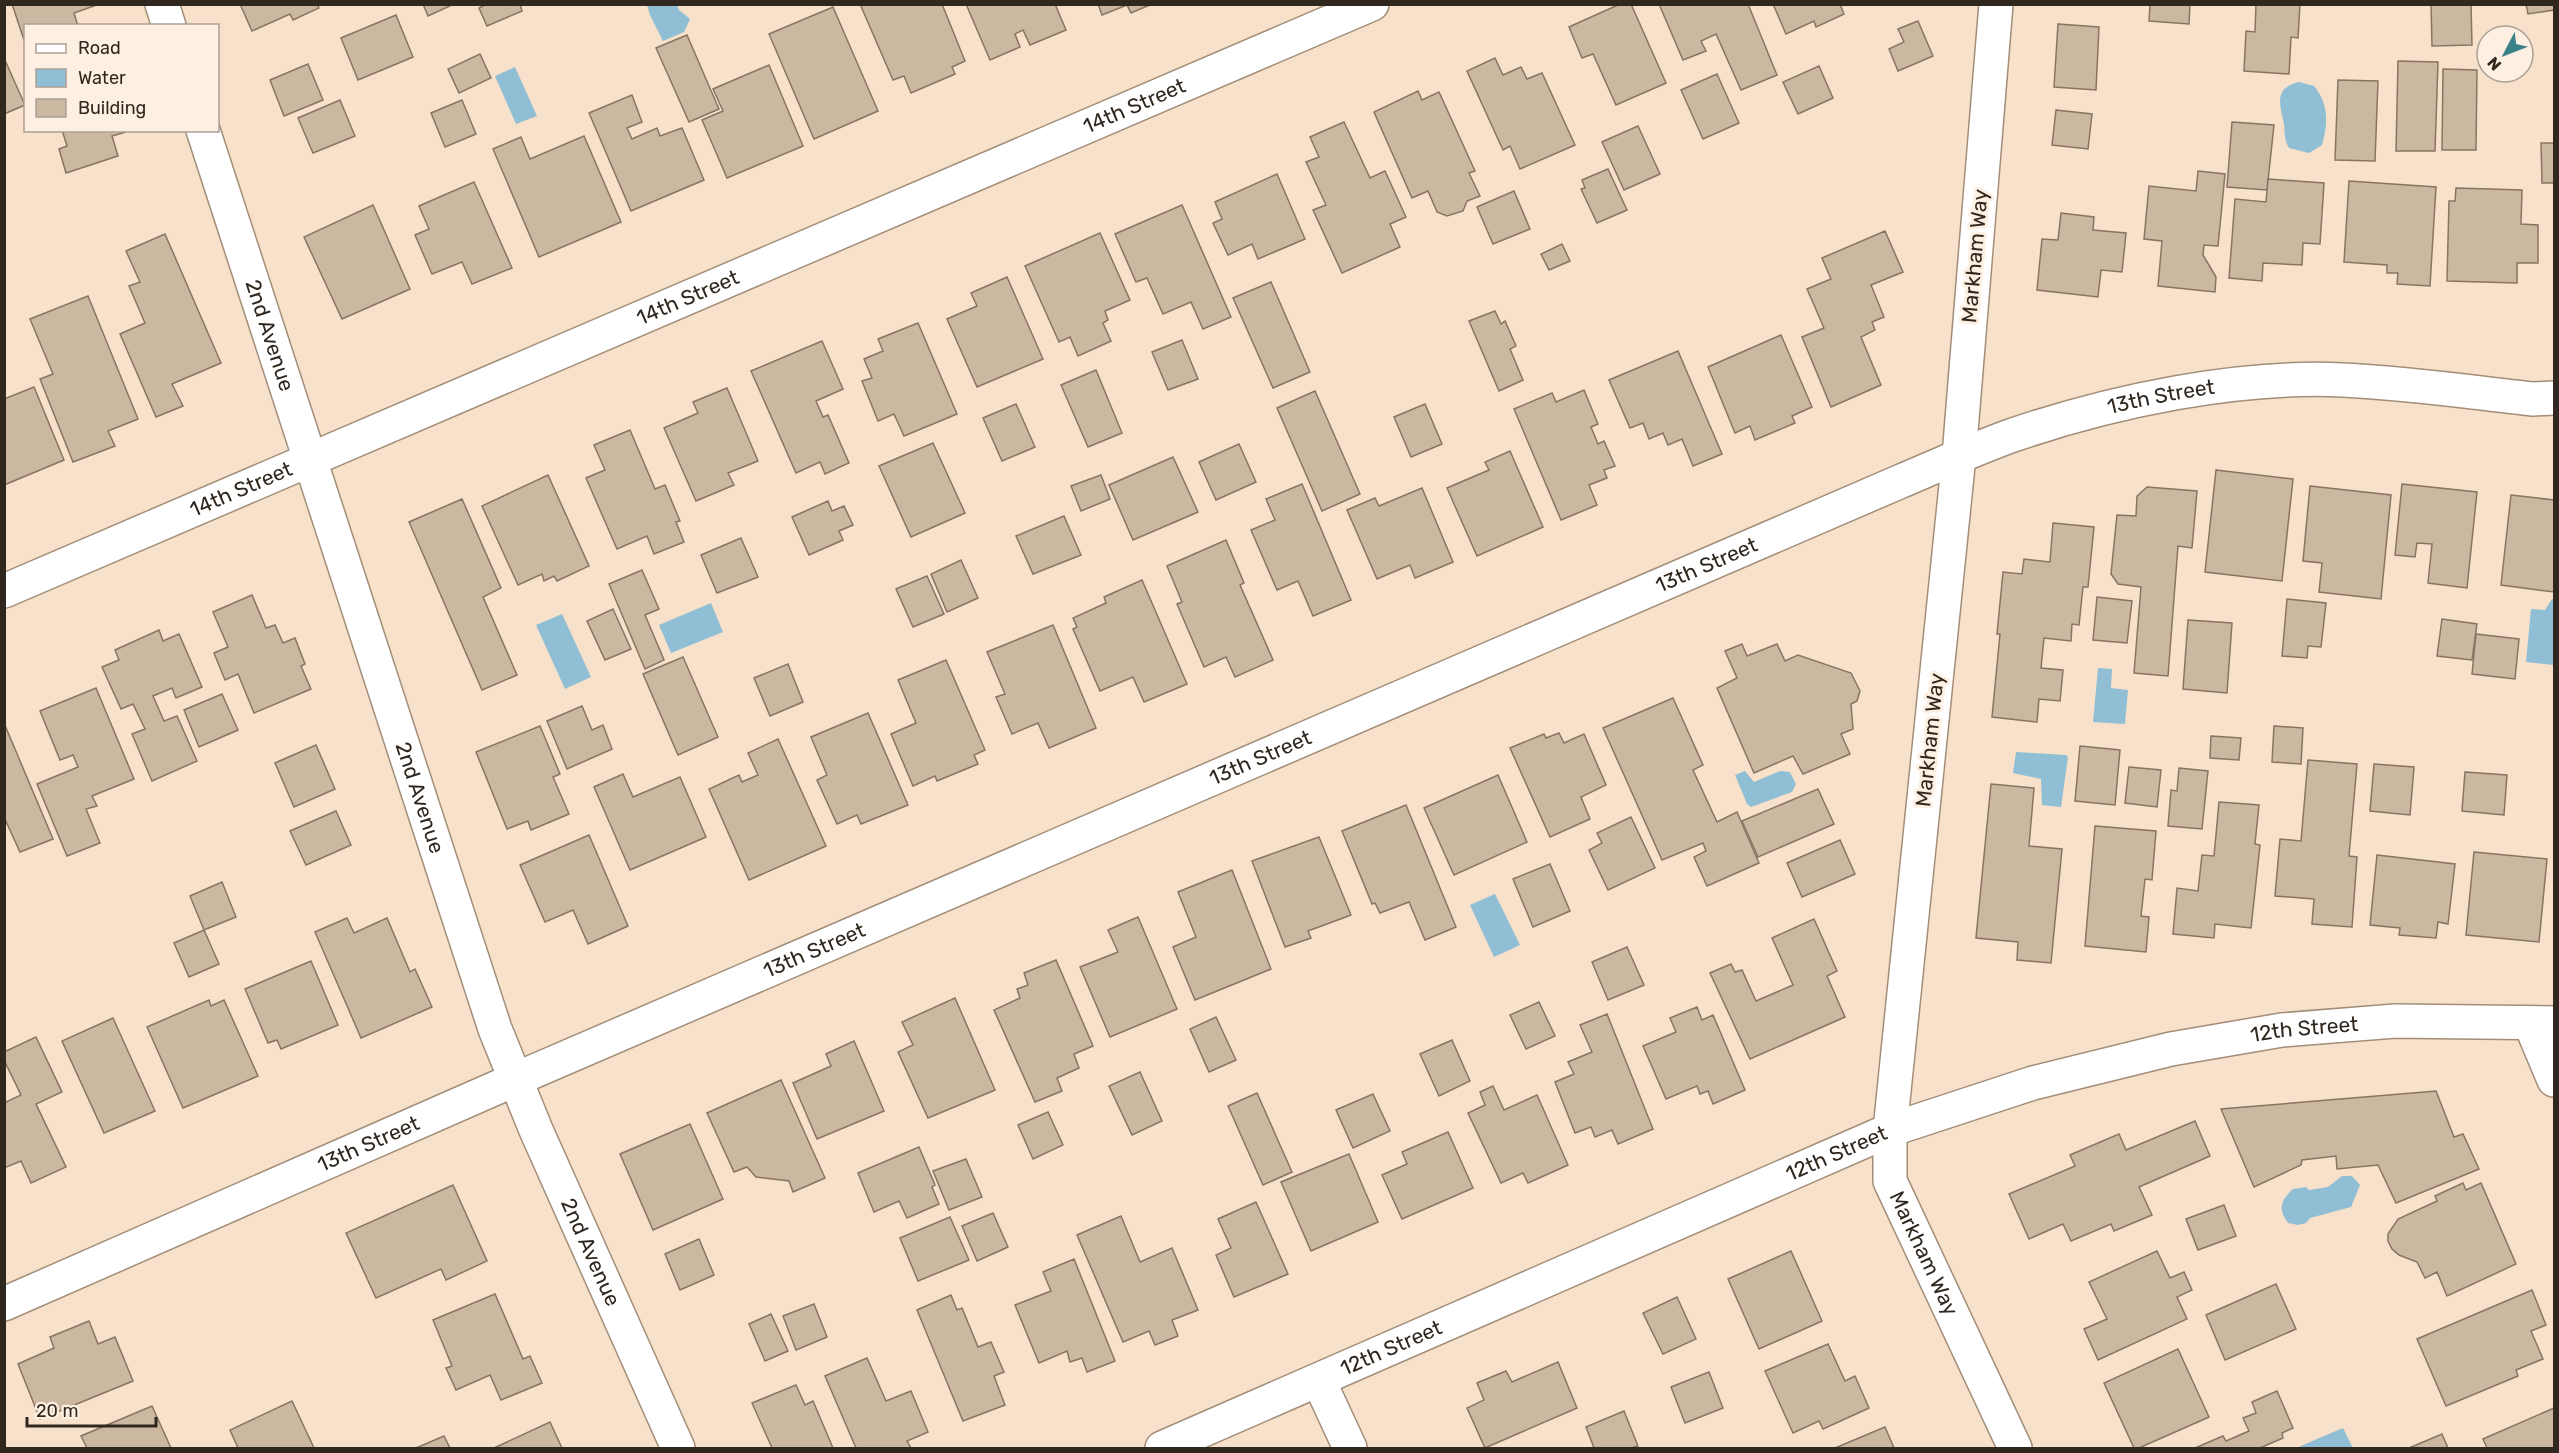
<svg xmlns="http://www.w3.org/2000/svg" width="2559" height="1453" font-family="Rubik,sans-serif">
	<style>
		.water { fill: #90bed4 }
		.building { fill: #ccb7a1; stroke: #887561; stroke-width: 1.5 }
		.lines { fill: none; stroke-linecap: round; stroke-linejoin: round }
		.minor-casing { stroke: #a28e79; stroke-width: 36 }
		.tertiary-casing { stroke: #a28e79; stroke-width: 36 }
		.minor { stroke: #fff; stroke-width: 33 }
		.tertiary { stroke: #fff; stroke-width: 33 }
		.labels { text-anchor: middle; stroke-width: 6; stroke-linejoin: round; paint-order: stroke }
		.street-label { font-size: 21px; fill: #30281f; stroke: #fdf0e2 }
	</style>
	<rect width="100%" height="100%" fill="#f7e1cb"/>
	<g class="water">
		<polygon points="647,5 677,5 679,10 690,19 684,32 663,41 650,15"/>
		<polygon points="515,67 537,116 516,124 495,76"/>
		<path d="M2299 82 2314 86C2329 104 2328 123 2322 145L2309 153 2289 148C2284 140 2285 133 2284 124 2280 105 2273 88 2299 82Z"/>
		<polygon points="2552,599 2554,600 2554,665 2526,662 2531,609 2545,610"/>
		<polygon points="711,603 723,632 671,653 659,625"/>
		<polygon points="562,614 591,677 565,689 536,625"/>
		<polygon points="2098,668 2112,669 2111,688 2128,690 2125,724 2093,722"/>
		<polygon points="2016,752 2066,755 2068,757 2061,807 2042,805 2041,779 2013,773"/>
		<polygon points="1745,771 1754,782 1780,771 1790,772 1796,784 1792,792 1751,807 1747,804 1735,775"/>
		<polygon points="1495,894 1520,945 1494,957 1470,905"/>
		<path d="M2342 1176H2352L2360 1185 2351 1207 2310 1218 2306 1223 2298 1225 2288 1223C2278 1209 2280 1201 2293 1189L2306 1187 2309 1190 2328 1187Z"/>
		<polygon points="2343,1428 2353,1448 2296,1448"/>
	</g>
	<g class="building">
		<polygon points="12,4 96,4 97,5 74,13 78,26 26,26 26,46"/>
		<polygon points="240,4 317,4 319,8 293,20 290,14 252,31"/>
		<polygon points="423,4 454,4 428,16"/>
		<polygon points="487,4 520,4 522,11 487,26 479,8"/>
		<polygon points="860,4 942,4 965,61 952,67 955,74 911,93 904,76 893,80"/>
		<polygon points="966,4 1055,4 1066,30 1030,45 1023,30 1015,34 1020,47 990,60"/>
		<polygon points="1098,4 1152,4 1131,13 1127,5 1102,15"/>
		<polygon points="1620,4 1631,4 1666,83 1616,105 1593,54 1582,58 1569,27"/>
		<polygon points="1659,4 1748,4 1777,75 1741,90 1716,34 1701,41 1706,51 1683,60"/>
		<polygon points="1773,4 1840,4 1844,14 1816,27 1814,21 1786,34"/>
		<polygon points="2150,4 2190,4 2189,24 2149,21"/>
		<polygon points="2256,4 2300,4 2298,38 2291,37 2289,74 2244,71 2246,31 2255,32"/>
		<polygon points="2431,4 2471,4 2472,45 2432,46"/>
		<polygon points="2526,4 2554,4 2554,10 2528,14"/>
		<polygon points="833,7 878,111 814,139 769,34"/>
		<polygon points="396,15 413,57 358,80 341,38"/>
		<polygon points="1918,21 1933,56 1898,71 1889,49 1904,42 1898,29"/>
		<polygon points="2058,24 2099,27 2096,90 2054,87"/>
		<polygon points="687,35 719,109 689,122 656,48"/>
		<polygon points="480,54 491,78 459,93 448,69"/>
		<polygon points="4,58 25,105 4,114"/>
		<polygon points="1495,58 1503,75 1521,67 1527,79 1542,73 1575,145 1520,169 1510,146 1503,150 1467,71"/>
		<polygon points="2398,61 2438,62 2435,151 2396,151"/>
		<polygon points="308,64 323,100 284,116 270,80"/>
		<polygon points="769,65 803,146 727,178 702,120 723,111 713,89"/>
		<polygon points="1819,66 1833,98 1798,114 1783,82"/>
		<polygon points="2443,69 2477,70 2476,150 2442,150"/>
		<polygon points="1717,74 1739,123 1703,139 1681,90"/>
		<polygon points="2338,80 2378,81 2375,161 2335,160"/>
		<polygon points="1418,91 1422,100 1439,92 1475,171 1469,173 1480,196 1467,201 1463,211 1447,216 1437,212 1428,191 1412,198 1374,112"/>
		<polygon points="632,95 642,122 627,128 632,139 657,128 660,136 682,128 704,180 631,211 589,113"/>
		<polygon points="340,100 355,136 313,153 298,118"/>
		<polygon points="462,100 476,134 445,147 431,113"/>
		<polygon points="2056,110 2092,114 2088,149 2052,145"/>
		<polygon points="1344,122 1370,178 1385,171 1406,217 1390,224 1400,247 1342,273 1313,210 1326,205 1306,162 1319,157 1310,137"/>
		<polygon points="2232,122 2274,125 2267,190 2227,187"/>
		<polygon points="1638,126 1660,174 1624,190 1602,142"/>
		<polygon points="62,130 125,130 126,132 112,136 118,156 66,173 59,149 67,146"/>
		<polygon points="584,136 621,222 539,257 493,149 521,137 530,159"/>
		<polygon points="2541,143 2554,143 2554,183 2542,183"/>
		<polygon points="1608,169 1627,210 1597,223 1581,189 1585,188 1582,180"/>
		<polygon points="2198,171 2225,174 2218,246 2204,245 2203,255 2216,277 2215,292 2158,286 2162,241 2144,239 2149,186 2196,191"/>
		<polygon points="1277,174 1305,239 1258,259 1252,244 1228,255 1213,223 1222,219 1215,202"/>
		<polygon points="2268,179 2324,183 2320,244 2303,243 2302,265 2263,263 2262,281 2229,278 2235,199 2266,202"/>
		<polygon points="2349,181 2436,187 2430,286 2397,284 2398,273 2387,273 2387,265 2344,262"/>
		<polygon points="474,182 512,268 472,284 462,262 432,274 415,235 429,229 419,206"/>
		<polygon points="2456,188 2522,190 2521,224 2538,225 2538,263 2517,263 2517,283 2447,281 2449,201 2455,201"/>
		<polygon points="1514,191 1530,229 1493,244 1477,207"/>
		<polygon points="373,205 410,289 342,319 304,237"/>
		<polygon points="1182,205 1231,317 1203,329 1191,302 1163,314 1147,278 1136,282 1115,234"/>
		<polygon points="2061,213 2094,217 2093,230 2126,233 2122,272 2101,270 2098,297 2037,290 2042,239 2058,240"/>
		<polygon points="1885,231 1903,272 1871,285 1884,317 1872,322 1875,330 1861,337 1881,385 1831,407 1802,337 1824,328 1807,289 1831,279 1822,258"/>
		<polygon points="1100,233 1130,300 1105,311 1108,320 1103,323 1111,341 1078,356 1070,337 1059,342 1025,266"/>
		<polygon points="165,234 221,363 172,384 183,406 156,417 120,334 145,323 129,286 140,282 126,251"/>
		<polygon points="1562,244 1570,261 1549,270 1541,254"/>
		<polygon points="1007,277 1043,359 977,387 947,319 977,306 971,293"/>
		<polygon points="1271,282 1310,372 1273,388 1233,298"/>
		<polygon points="88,296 138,419 108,431 115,446 73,462 40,379 53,374 30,319"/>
		<polygon points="1495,311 1501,324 1505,321 1516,346 1510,349 1523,380 1499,391 1469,321"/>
		<polygon points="918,323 957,414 904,436 894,414 878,421 862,381 872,378 864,359 883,351 878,339"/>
		<polygon points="1781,335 1812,407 1792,416 1795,423 1755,440 1750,426 1735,433 1708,367"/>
		<polygon points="1182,340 1198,379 1168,390 1152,352"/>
		<polygon points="822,341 843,389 816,401 823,417 828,415 849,463 825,474 820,462 796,473 751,371"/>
		<polygon points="1678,351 1722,454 1693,466 1682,439 1668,445 1663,433 1649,439 1643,423 1630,428 1609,380"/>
		<polygon points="1096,370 1122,433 1088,447 1061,385"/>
		<polygon points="34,387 64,460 4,485 4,399"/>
		<polygon points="727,388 758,461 728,473 734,485 696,501 664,428 698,413 693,402"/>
		<polygon points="1584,390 1598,424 1591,427 1598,444 1604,441 1615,466 1604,470 1607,478 1589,485 1597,505 1561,520 1514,409 1552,393 1556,402"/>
		<polygon points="1315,391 1360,494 1322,511 1277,408"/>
		<polygon points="1016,404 1035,447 1002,461 983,418"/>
		<polygon points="1425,404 1442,444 1411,457 1394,417"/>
		<polygon points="630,430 655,489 665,485 680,521 676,522 684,542 654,554 647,536 617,549 586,478 605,470 594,445"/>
		<polygon points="933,443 965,513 911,537 879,466"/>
		<polygon points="1239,444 1256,482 1216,500 1199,462"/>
		<polygon points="1510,451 1543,527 1477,556 1447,488 1489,470 1485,462"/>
		<polygon points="1173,457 1198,512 1133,540 1109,485"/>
		<polygon points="2216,470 2293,479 2282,581 2205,572"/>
		<polygon points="548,475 589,566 557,581 554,576 544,581 542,574 518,585 482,506"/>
		<polygon points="1101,475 1110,499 1081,511 1071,486"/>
		<polygon points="1302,484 1351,600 1313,616 1298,581 1277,590 1251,530 1275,520 1266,499"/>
		<polygon points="2402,484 2477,492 2467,588 2428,583 2432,544 2417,543 2415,557 2395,555"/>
		<polygon points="2310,486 2391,495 2381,599 2319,592 2322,563 2303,561"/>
		<polygon points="2147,487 2197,491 2192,548 2178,546 2168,676 2134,673 2141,587 2118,584 2111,574 2117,515 2136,516 2137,496"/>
		<polygon points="1422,488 1453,562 1415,578 1410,565 1377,579 1347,510 1375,498 1379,506"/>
		<polygon points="2511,495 2554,500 2554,592 2501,585"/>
		<polygon points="462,499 501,588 483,597 517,675 482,690 409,522"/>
		<polygon points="828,501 832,511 844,506 853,525 839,531 843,540 809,555 792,517"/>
		<polygon points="1064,516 1081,555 1033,574 1016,536"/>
		<polygon points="2053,523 2094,527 2088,587 2083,587 2079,625 2072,624 2071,641 2044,638 2041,668 2063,670 2060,701 2039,699 2037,722 1992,717 2000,634 1997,634 2003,572 2022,574 2024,559 2050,562"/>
		<polygon points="741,538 758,577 717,593 701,555"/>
		<polygon points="1226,540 1244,583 1240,585 1273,660 1235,677 1226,657 1204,667 1177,604 1182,602 1167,566"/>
		<polygon points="961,560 978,598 947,612 931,574"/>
		<polygon points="642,570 659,609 645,615 664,660 645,669 609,584"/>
		<polygon points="927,576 944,614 913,627 896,589"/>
		<polygon points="1142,580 1187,684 1144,702 1133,677 1100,691 1073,629 1077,627 1073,618 1106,603 1104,597"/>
		<polygon points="252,595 266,628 275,625 283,643 295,638 305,664 301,666 311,689 254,713 238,674 225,680 214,653 228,647 213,612"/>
		<polygon points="2097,597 2132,601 2127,643 2093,640"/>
		<polygon points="2287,599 2326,603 2321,647 2308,646 2307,658 2282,656"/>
		<polygon points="613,609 631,649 605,660 587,621"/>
		<polygon points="2442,619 2477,624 2472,660 2437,656"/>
		<polygon points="2188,620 2232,623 2227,693 2183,689"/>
		<polygon points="1053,625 1096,728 1049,748 1038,723 1012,734 996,697 1005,694 987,652"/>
		<polygon points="159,630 163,641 179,634 202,687 176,698 172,688 153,696 164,721 177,716 197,761 152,781 132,734 145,729 133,704 121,709 102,667 119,660 115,650"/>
		<polygon points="2476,634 2519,639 2515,679 2472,674"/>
		<polygon points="1742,644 1747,656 1777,644 1785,661 1798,655 1851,673 1860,691 1857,701 1851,704 1853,729 1841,734 1850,754 1803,774 1793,756 1754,773 1717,688 1737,678 1725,651"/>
		<polygon points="683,657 718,737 678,755 643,674"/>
		<polygon points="946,660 985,750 974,755 978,764 937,781 935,776 913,786 891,734 916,723 898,680"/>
		<polygon points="788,664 803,702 770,716 754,678"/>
		<polygon points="96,688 134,779 92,796 97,806 86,809 100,843 67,856 37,784 78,767 73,755 60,760 40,711"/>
		<polygon points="222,694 238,730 199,747 184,710"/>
		<polygon points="1673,698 1703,765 1693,770 1717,822 1737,812 1759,863 1707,886 1694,857 1706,851 1703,843 1662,860 1603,728"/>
		<polygon points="582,706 592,730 603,725 612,749 567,769 547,721"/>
		<polygon points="868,713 908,805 861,824 857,815 837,824 817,780 827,775 811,737"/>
		<polygon points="4,723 53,839 20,852 4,817"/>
		<polygon points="540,726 560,774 553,777 569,814 531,830 528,821 507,829 476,752"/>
		<polygon points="2274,726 2303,728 2301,764 2272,762"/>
		<polygon points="1559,733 1564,743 1584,734 1606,785 1581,797 1590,819 1550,837 1510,748 1544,734 1546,738"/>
		<polygon points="2211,736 2241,738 2239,760 2210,758"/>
		<polygon points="778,739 826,846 749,880 709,789 739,775 742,782 758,775 748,753"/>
		<polygon points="316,745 335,789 294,807 275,763"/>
		<polygon points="2080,746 2120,750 2115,805 2075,801"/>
		<polygon points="2308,760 2357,764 2349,856 2357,857 2352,927 2312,924 2314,899 2275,896 2280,839 2301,841"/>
		<polygon points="2374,764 2414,767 2410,815 2370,811"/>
		<polygon points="2129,767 2161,770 2157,807 2125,803"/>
		<polygon points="2179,768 2208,771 2202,829 2168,826 2171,790 2177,791"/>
		<polygon points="2465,772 2507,775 2504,815 2462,811"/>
		<polygon points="623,774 633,797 680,777 706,837 630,870 594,787"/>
		<polygon points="1498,775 1527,842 1454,875 1424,808"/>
		<polygon points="1991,784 2034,788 2029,846 2062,849 2051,963 2017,960 2018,942 1976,938"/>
		<polygon points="1818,789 1834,824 1758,857 1742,821"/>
		<polygon points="2219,802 2259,805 2255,844 2260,845 2251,928 2215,924 2214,938 2173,934 2177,888 2198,891 2202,855 2214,856"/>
		<polygon points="1406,805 1456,927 1425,940 1409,902 1380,913 1375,903 1372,904 1342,831"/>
		<polygon points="336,811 351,845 306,865 290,831"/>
		<polygon points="1631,817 1655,868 1608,890 1589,850 1602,843 1597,833"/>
		<polygon points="2095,826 2156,831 2152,880 2145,879 2141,916 2149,917 2146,952 2085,946"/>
		<polygon points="589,835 628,926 588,944 573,910 545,922 520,865"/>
		<polygon points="1319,837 1351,915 1308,931 1311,938 1285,947 1252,861"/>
		<polygon points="1840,840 1855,874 1802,897 1787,863"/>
		<polygon points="2474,852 2547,859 2539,942 2466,935"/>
		<polygon points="2377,855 2455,864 2448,924 2438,922 2436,938 2399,935 2400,928 2370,925"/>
		<polygon points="1550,864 1570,911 1533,927 1513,879"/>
		<polygon points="1232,870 1271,969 1195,1000 1173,947 1196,937 1178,892"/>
		<polygon points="222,882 236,917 204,930 190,896"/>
		<polygon points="1138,917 1177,1009 1110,1037 1080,967 1118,952 1108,930"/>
		<polygon points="347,918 354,933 387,918 410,972 415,969 432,1007 361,1038 315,932"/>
		<polygon points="1814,919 1837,971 1827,976 1845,1017 1750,1059 1710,973 1731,964 1735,972 1742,970 1756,1001 1793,985 1772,938"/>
		<polygon points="204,930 219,964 189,977 174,943"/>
		<polygon points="1627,947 1644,985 1608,1000 1592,962"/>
		<polygon points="1056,960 1093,1046 1074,1054 1079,1068 1057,1078 1062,1091 1035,1102 994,1010 1020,998 1017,989 1028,985 1024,973"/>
		<polygon points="311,961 338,1025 281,1049 277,1040 268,1043 245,989"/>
		<polygon points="955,998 995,1090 928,1118 898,1052 913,1045 902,1022"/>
		<polygon points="209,1000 211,1006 224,1000 258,1076 183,1108 147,1027"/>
		<polygon points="1539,1002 1555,1036 1526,1049 1510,1015"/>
		<polygon points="1697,1007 1702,1020 1713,1015 1745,1090 1713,1104 1708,1091 1700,1094 1697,1086 1666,1099 1643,1046 1676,1032 1670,1018"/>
		<polygon points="1607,1014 1653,1129 1618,1144 1612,1130 1595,1137 1591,1127 1575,1133 1555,1082 1574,1074 1568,1062 1592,1052 1580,1025"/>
		<polygon points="1216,1017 1236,1060 1209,1072 1190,1029"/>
		<polygon points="113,1018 155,1111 104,1133 62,1041"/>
		<polygon points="36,1037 62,1092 36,1104 66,1167 31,1183 21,1161 4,1168 4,1103 21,1095 4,1060 4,1052"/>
		<polygon points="1452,1040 1470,1081 1439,1096 1420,1054"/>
		<polygon points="854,1041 884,1111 817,1139 793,1083 831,1066 826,1054"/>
		<polygon points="1140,1072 1162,1121 1132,1135 1109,1086"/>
		<polygon points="781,1080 825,1178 793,1192 789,1181 756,1177 747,1167 734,1172 707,1113"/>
		<polygon points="1493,1086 1504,1110 1537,1095 1568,1165 1528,1183 1523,1173 1501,1183 1468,1113 1485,1105 1480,1092"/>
		<polygon points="2436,1091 2454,1137 2463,1134 2479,1169 2396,1203 2378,1165 2337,1169 2336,1156 2302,1160 2301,1165 2254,1187 2221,1109"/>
		<polygon points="1257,1093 1292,1172 1263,1185 1228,1106"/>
		<polygon points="1373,1094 1390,1131 1353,1148 1336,1110"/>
		<polygon points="1048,1112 1063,1145 1033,1159 1018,1125"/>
		<polygon points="2195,1121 2210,1156 2139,1187 2152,1215 2114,1231 2111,1224 2071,1241 2063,1224 2029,1239 2009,1194 2075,1166 2070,1155 2119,1134 2126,1150"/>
		<polygon points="690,1124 723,1199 653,1230 620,1154"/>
		<polygon points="1448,1132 1473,1188 1402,1219 1382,1175 1407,1164 1402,1152"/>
		<polygon points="919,1147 935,1185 932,1187 939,1204 907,1218 899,1201 874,1212 858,1173"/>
		<polygon points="1349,1154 1378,1222 1311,1251 1281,1182"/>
		<polygon points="966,1159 982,1197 949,1210 933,1171"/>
		<polygon points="2463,1183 2466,1190 2481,1183 2516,1264 2447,1296 2437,1272 2425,1278 2417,1262 2399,1255 2392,1249 2388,1241 2388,1234 2398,1219 2437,1201 2435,1196"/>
		<polygon points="453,1185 487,1261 446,1280 441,1269 376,1298 346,1233"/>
		<polygon points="1256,1202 1288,1274 1234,1297 1216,1255 1231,1248 1218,1219"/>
		<polygon points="2224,1205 2236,1236 2198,1250 2186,1219"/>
		<polygon points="993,1213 1008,1247 977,1261 962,1226"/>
		<polygon points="1121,1216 1140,1262 1172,1248 1198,1310 1172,1320 1178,1336 1155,1345 1149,1331 1123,1342 1077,1235"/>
		<polygon points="950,1217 969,1260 918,1281 900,1238"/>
		<polygon points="699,1239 714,1275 680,1290 665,1254"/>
		<polygon points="1791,1251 1822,1321 1759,1349 1728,1279"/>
		<polygon points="2157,1251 2170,1278 2184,1272 2192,1290 2177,1297 2187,1319 2098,1360 2084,1329 2107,1319 2089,1282"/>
		<polygon points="1074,1259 1115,1361 1087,1372 1082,1358 1070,1362 1067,1351 1039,1363 1015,1305 1051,1291 1043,1272"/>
		<polygon points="2276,1284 2296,1329 2225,1360 2206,1315"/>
		<polygon points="2532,1290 2546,1325 2531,1331 2543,1359 2516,1370 2518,1376 2446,1406 2417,1339"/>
		<polygon points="495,1294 523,1359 530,1356 542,1383 501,1400 490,1375 456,1390 446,1368 452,1366 433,1320"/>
		<polygon points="951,1295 957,1310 962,1308 978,1347 991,1342 1004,1372 994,1376 1005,1405 963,1421 917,1310"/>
		<polygon points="1677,1297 1696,1339 1663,1354 1643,1313"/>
		<polygon points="814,1304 827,1337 796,1350 783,1316"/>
		<polygon points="771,1314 788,1351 765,1361 749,1324"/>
		<polygon points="89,1321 98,1344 115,1337 133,1381 40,1419 18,1364 54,1348 50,1337"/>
		<polygon points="1828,1344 1845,1381 1855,1376 1869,1408 1823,1429 1819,1421 1793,1433 1765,1371"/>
		<polygon points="2178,1349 2209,1417 2139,1448 2134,1448 2104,1383"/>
		<polygon points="867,1358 886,1401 911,1391 928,1432 907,1441 911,1448 856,1448 825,1376"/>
		<polygon points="1558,1362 1577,1408 1485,1448 1467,1408 1484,1400 1477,1383 1506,1371 1512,1382"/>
		<polygon points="1709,1372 1723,1408 1685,1423 1671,1387"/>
		<polygon points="796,1385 805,1405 813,1401 833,1448 772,1448 752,1403"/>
		<polygon points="2277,1391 2293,1428 2282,1433 2283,1438 2260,1448 2195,1448 2223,1436 2226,1441 2249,1431 2243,1418 2256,1413 2252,1402"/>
		<polygon points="292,1401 314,1448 238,1448 230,1430"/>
		<polygon points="152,1406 171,1448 87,1448 81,1436"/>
		<polygon points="2554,1408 2554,1448 2487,1448 2483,1439"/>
		<polygon points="1624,1411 1638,1446 1631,1448 1594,1448 1586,1427"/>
		<polygon points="550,1422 562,1448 494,1448"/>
		<polygon points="1885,1427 1894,1448 1835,1448"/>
		<polygon points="2442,1434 2448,1448 2409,1448"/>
		<polygon points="444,1436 450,1448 416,1448"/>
	</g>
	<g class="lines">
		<g class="minor-casing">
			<g id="minor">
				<path id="s1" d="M1996 4 1959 456 1890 1130V1181L2015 1448"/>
				<path id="s2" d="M4 591 1372 4"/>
				<polyline points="2530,1023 2554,1080"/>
				<path id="s3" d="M4 1304 514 1080 1899 482C1937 466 1974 449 2013 435 2113 401 2237 375 2343 380 2407 383 2470 392 2533 399L2554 398"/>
				<polyline points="1319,1381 1350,1448"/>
				<path id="s4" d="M1162 1448 1890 1130 2033 1083 2171 1049 2282 1030 2395 1021 2554 1023"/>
			</g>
		</g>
		<g class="tertiary-casing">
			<g id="tertiary">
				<polyline points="162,4 169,26"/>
				<path id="s5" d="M203 130 495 1029 536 1130 678 1448"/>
			</g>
		</g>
		<use href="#minor" class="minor"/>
		<use href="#tertiary" class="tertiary"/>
	</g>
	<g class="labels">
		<g class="street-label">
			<text dy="7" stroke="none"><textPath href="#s2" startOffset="1230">14th Street</textPath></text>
			<text transform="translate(1975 256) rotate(-85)" y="7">Markham Way</text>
			<text dy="7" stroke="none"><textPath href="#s2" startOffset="744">14th Street</textPath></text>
			<text dy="7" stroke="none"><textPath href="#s5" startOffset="216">2nd Avenue</textPath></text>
			<text dy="7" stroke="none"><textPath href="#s3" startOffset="2342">13th Street</textPath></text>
			<text dy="7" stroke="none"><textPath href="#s2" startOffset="258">14th Street</textPath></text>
			<text dy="7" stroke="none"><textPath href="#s3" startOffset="1856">13th Street</textPath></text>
			<text transform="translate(1930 740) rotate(-84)" y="7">Markham Way</text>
			<text dy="7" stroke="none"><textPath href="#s3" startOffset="1370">13th Street</textPath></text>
			<text dy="7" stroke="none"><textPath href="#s5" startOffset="702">2nd Avenue</textPath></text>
			<text dy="7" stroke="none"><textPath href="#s3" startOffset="884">13th Street</textPath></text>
			<text dy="7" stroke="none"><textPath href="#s4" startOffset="1222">12th Street</textPath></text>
			<text dy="7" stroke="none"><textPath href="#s3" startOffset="398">13th Street</textPath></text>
			<text dy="7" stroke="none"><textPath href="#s4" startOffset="736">12th Street</textPath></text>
			<text dy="7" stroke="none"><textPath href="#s5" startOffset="1188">2nd Avenue</textPath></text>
			<text dy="7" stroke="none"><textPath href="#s1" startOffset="1262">Markham Way</textPath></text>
			<text dy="7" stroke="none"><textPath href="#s4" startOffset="250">12th Street</textPath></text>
		</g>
	</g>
	<rect width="2559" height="1453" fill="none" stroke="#30281f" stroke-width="12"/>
	<rect x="24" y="24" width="195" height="108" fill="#fdf0e2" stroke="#aba094" stroke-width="1.5"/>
	<rect x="36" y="44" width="30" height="9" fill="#ffffff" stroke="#aba094" stroke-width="1.5"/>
	<text x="78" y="54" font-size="18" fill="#30281f">Road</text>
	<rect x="36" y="69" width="30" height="18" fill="#90bed4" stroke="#aba094" stroke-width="1.5"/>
	<text x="78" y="84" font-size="18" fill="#30281f">Water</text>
	<rect x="36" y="99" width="30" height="18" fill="#ccb7a1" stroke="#aba094" stroke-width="1.5"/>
	<text x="78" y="114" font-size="18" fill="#30281f">Building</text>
	<g transform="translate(2505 54) rotate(228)"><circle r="28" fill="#fdf0e2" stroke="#aba094" stroke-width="1.5"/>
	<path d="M0-4.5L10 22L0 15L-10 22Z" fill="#3a8287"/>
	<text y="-9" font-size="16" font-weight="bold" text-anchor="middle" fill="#30281f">N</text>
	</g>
	<path d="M27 1417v9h129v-9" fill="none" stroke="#30281f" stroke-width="3"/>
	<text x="36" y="1417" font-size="18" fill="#30281f" stroke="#fdf0e2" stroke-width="4.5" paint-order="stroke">20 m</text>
</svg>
